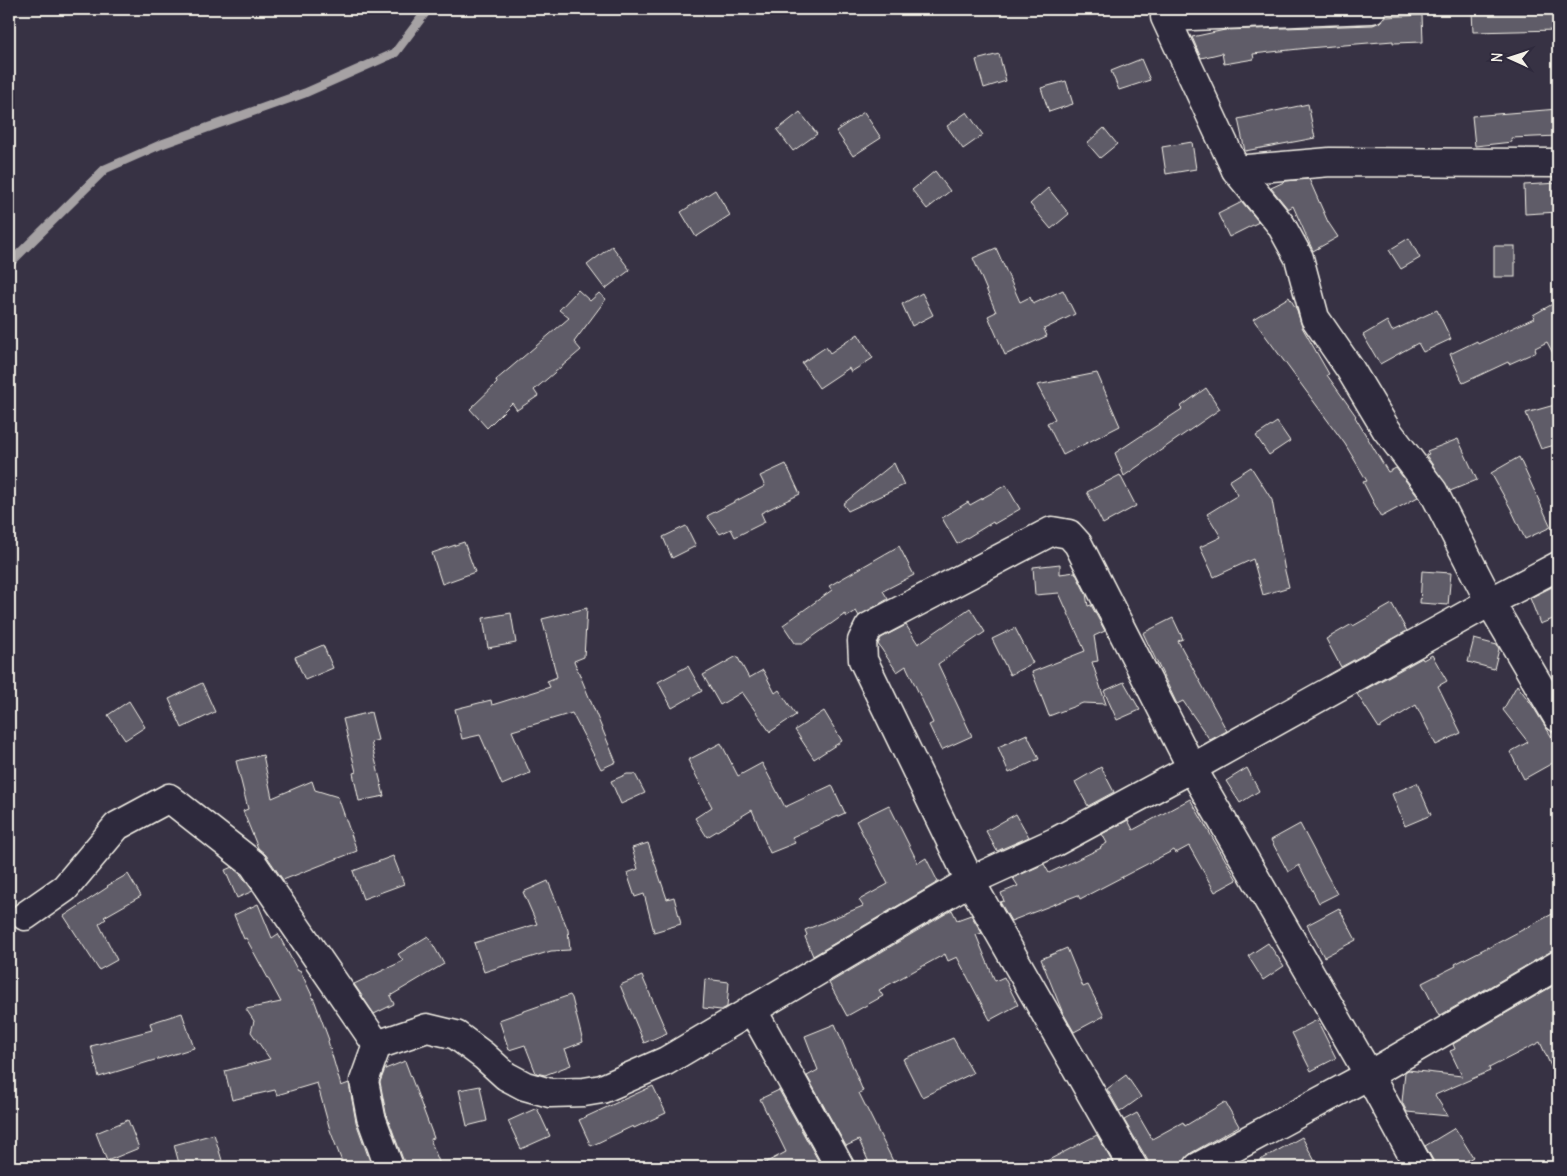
<svg xmlns="http://www.w3.org/2000/svg" width="1567" height="1176" font-family="Delius,sans-serif">
	<style>
		.lines { fill: none; stroke-linecap: round; stroke-linejoin: round }
		.stream { stroke: #a6a2a4; stroke-width: 9 }
		.building { fill: #5f5c67; stroke: #f4f1e8 }
		.minor-casing { stroke: #f4f1e8; stroke-width: 31 }
		.minor { stroke: #2f2a3d; stroke-width: 28 }
	</style>
	<rect width="100%" height="100%" fill="#373244"/>
	<filter id="ink" filterUnits="userSpaceOnUse"><feTurbulence type="fractalNoise" baseFrequency=".02" numOctaves="2"/><feDisplacementMap in="SourceGraphic" scale="10" xChannelSelector="R" yChannelSelector="G"/><feConvolveMatrix kernelMatrix="1 2 1 2 8 2 1 2 1" color-interpolation-filters="sRGB"/></filter>
	<g filter="url(#ink)">
		<g class="lines">
			<polyline class="stream" points="9,268 12,261 105,169 162,144 305,93 395,53 428,9"/>
		</g>
		<g class="building">
			<polygon points="1558,9 1558,30 1473,32 1472,11"/>
			<polygon points="1422,15 1423,42 1393,43 1393,41 1308,48 1253,54 1254,59 1224,64 1222,53 1201,58 1192,37 1225,30 1373,25 1380,22 1385,17"/>
			<polygon points="999,54 1006,81 984,88 976,60"/>
			<polygon points="1141,59 1150,80 1119,90 1111,71"/>
			<polygon points="1066,81 1073,104 1049,112 1041,88"/>
			<polygon points="1308,104 1315,138 1245,151 1238,119"/>
			<polygon points="1558,109 1558,136 1511,138 1512,142 1475,146 1472,116"/>
			<polygon points="800,112 817,134 793,151 777,130"/>
			<polygon points="864,112 881,138 853,156 836,131"/>
			<polygon points="967,112 983,135 963,149 947,126"/>
			<polygon points="1104,128 1117,144 1100,158 1087,143"/>
			<polygon points="1192,142 1196,169 1166,174 1162,147"/>
			<polygon points="935,171 950,191 927,209 912,190"/>
			<polygon points="1309,179 1328,222 1338,237 1313,251 1293,206 1288,209 1271,188 1286,181"/>
			<polygon points="1558,183 1558,212 1525,214 1524,185"/>
			<polygon points="1048,188 1069,214 1051,229 1030,204"/>
			<polygon points="715,190 730,215 696,237 681,212"/>
			<polygon points="1242,202 1259,222 1229,237 1218,214"/>
			<polygon points="1409,238 1420,258 1401,269 1389,250"/>
			<polygon points="612,246 630,270 605,289 587,265"/>
			<rect x="1494" y="246" width="21" height="31"/>
			<polygon points="996,248 1020,302 1030,297 1033,304 1063,290 1075,314 1044,329 1047,336 1005,355 988,316 996,312 973,258"/>
			<polygon points="578,290 590,301 599,293 606,299 574,342 581,350 534,390 538,396 517,410 512,403 487,428 470,409 497,383 496,380 569,318 559,310"/>
			<polygon points="922,293 933,315 912,326 902,304"/>
			<polygon points="1289,297 1297,310 1302,327 1329,374 1327,375 1356,416 1355,417 1388,472 1396,468 1418,497 1381,517 1363,482 1367,481 1345,444 1253,319"/>
			<polygon points="1558,301 1558,363 1547,342 1535,348 1536,352 1509,364 1508,362 1463,383 1450,354 1477,341 1478,344 1534,318 1533,315"/>
			<polygon points="1437,310 1451,339 1423,352 1418,343 1380,364 1363,335 1387,321 1392,331"/>
			<polygon points="858,334 873,358 851,372 849,368 819,388 802,363 826,347 830,353"/>
			<polygon points="1097,373 1120,426 1063,455 1047,423 1055,419 1037,385"/>
			<polygon points="1206,388 1220,409 1124,476 1115,453 1182,409 1180,407"/>
			<polygon points="1558,404 1558,444 1541,449 1526,413"/>
			<polygon points="1277,422 1290,441 1269,455 1256,436"/>
			<polygon points="1458,439 1477,480 1450,491 1426,455 1429,454 1427,451"/>
			<polygon points="1519,457 1551,527 1525,539 1511,509 1491,473"/>
			<polygon points="894,463 904,485 848,511 843,504"/>
			<polygon points="786,464 800,494 761,513 765,522 735,537 731,529 720,534 707,516 765,486 760,476"/>
			<polygon points="1251,467 1272,500 1285,571 1289,587 1263,595 1253,559 1214,577 1200,547 1221,537 1207,514 1238,495 1229,481"/>
			<polygon points="1120,475 1136,506 1103,524 1087,492"/>
			<polygon points="1006,485 1020,509 994,524 993,522 957,544 942,518 968,502 970,505"/>
			<polygon points="686,526 696,546 672,558 663,537"/>
			<polygon points="464,542 475,572 442,584 432,553"/>
			<polygon points="899,546 914,575 883,591 888,599 859,616 856,611 847,617 845,614 804,643 795,643 783,625 832,590 829,586"/>
			<polygon points="1060,564 1060,574 1075,572 1086,594 1088,606 1091,605 1105,631 1094,636 1098,661 1092,662 1106,704 1083,703 1049,716 1032,672 1085,651 1059,593 1035,595 1033,567"/>
			<polygon points="1422,571 1451,573 1448,605 1420,603"/>
			<polygon points="1558,584 1558,617 1540,624 1530,598"/>
			<polygon points="1392,604 1407,631 1341,667 1326,639 1352,624 1353,626"/>
			<polygon points="587,608 584,657 574,661 616,762 601,769 572,713 512,731 530,773 502,785 480,735 462,739 455,709 491,700 492,705 550,687 547,681 557,677 542,619"/>
			<polygon points="970,608 985,632 938,664 972,736 941,750 929,725 933,723 906,666 897,672 878,644 881,638 906,625 918,644"/>
			<polygon points="511,613 516,643 488,648 483,618"/>
			<polygon points="1173,618 1183,639 1178,641 1227,731 1210,740 1183,701 1177,704 1176,702 1143,633"/>
			<polygon points="1015,628 1033,663 1010,675 992,639"/>
			<polygon points="1474,639 1497,645 1499,649 1494,669 1468,662"/>
			<polygon points="323,645 333,668 305,680 295,657"/>
			<polygon points="1432,655 1447,681 1438,686 1461,733 1436,745 1416,705 1379,728 1357,694 1422,658 1423,660"/>
			<polygon points="737,656 749,678 763,670 775,693 779,690 796,715 770,732 742,692 720,705 703,675"/>
			<polygon points="688,666 702,691 672,708 658,682"/>
			<polygon points="1124,682 1140,710 1117,720 1104,691"/>
			<polygon points="202,683 215,712 182,728 169,699"/>
			<polygon points="1517,685 1532,705 1558,747 1558,760 1524,779 1510,752 1528,742 1503,710"/>
			<polygon points="129,701 145,727 125,740 108,715"/>
			<polygon points="824,711 842,741 814,759 795,730"/>
			<polygon points="371,712 378,740 371,742 384,796 359,801 353,773 356,772 343,719"/>
			<polygon points="1027,734 1039,759 1009,773 998,747"/>
			<polygon points="721,743 738,776 762,763 785,807 832,785 845,813 792,837 795,843 770,853 752,810 707,837 695,818 712,807 688,760"/>
			<polygon points="263,755 272,798 312,781 315,790 338,797 357,851 283,880 266,855 258,848 243,811 248,809 236,761"/>
			<polygon points="1101,767 1114,792 1088,806 1075,782"/>
			<polygon points="1247,768 1259,791 1240,803 1226,781"/>
			<polygon points="627,774 635,774 645,793 621,804 611,781"/>
			<polygon points="1417,783 1431,815 1405,826 1392,794"/>
			<polygon points="1190,799 1237,880 1215,892 1189,846 1176,853 1174,850 1080,899 1078,895 1011,921 1000,902 1004,901 1001,893 1018,886 1013,878 1044,864 1049,873 1101,848 1100,847 1107,843 1102,834 1128,820 1133,830"/>
			<polygon points="889,805 918,863 926,858 938,882 813,956 805,937 807,935 805,930 863,906 859,900 888,884 856,821"/>
			<polygon points="1016,814 1029,837 997,851 986,831"/>
			<polygon points="1300,824 1337,894 1319,903 1299,865 1288,872 1271,840"/>
			<polygon points="648,843 667,899 674,897 681,924 654,932 644,894 635,897 627,873 638,869 632,848"/>
			<polygon points="393,856 404,884 363,899 353,871"/>
			<polygon points="232,867 241,875 253,891 237,898 225,870"/>
			<polygon points="128,874 141,896 104,917 106,919 99,924 117,960 99,970 64,916 108,887 107,886"/>
			<polygon points="548,881 568,930 570,950 551,951 484,972 474,943 537,924 523,892"/>
			<polygon points="258,904 272,938 278,934 298,971 300,970 315,1002 329,1040 328,1041 341,1086 349,1083 356,1122 372,1167 344,1167 330,1130 317,1083 277,1095 275,1090 232,1100 225,1071 270,1059 251,1032 254,1021 246,1009 281,1002 246,938 244,939 234,915"/>
			<polygon points="1339,908 1356,940 1324,957 1307,925"/>
			<polygon points="952,910 957,920 971,915 982,933 976,935 995,981 1004,977 1018,1005 990,1020 957,957 948,961 945,954 879,990 883,996 847,1016 829,983"/>
			<polygon points="1558,911 1558,949 1550,952 1439,1016 1422,983 1456,966 1455,964 1488,947 1488,948"/>
			<polygon points="428,936 444,964 390,996 394,1004 374,1014 354,984 403,961 398,954"/>
			<polygon points="1268,943 1284,966 1263,980 1248,956"/>
			<polygon points="1067,948 1083,987 1088,985 1104,1016 1074,1032 1062,1011 1041,959"/>
			<polygon points="642,976 667,1033 644,1043 620,985"/>
			<polygon points="705,979 729,982 727,1007 721,1010 703,1008"/>
			<polygon points="1558,983 1558,1082 1540,1042 1489,1068 1490,1071 1435,1095 1448,1116 1407,1112 1402,1102 1405,1072 1408,1070 1462,1076 1450,1051 1455,1049 1453,1044"/>
			<polygon points="570,995 572,998 583,1042 565,1049 571,1065 545,1075 536,1073 525,1045 509,1050 499,1020"/>
			<polygon points="182,1013 194,1048 99,1077 91,1046 152,1030 150,1023"/>
			<polygon points="1317,1020 1336,1058 1311,1071 1292,1033"/>
			<polygon points="835,1024 863,1091 859,1093 896,1167 871,1167 859,1140 846,1146 807,1076 818,1070 805,1036"/>
			<polygon points="953,1038 973,1073 922,1097 903,1059"/>
			<polygon points="405,1061 434,1138 430,1139 441,1167 404,1167 404,1162 386,1113 380,1082 385,1069"/>
			<polygon points="1126,1075 1141,1097 1120,1112 1107,1089"/>
			<polygon points="480,1086 487,1121 467,1126 459,1090"/>
			<polygon points="653,1086 666,1113 634,1128 633,1126 591,1146 579,1120"/>
			<polygon points="779,1090 822,1167 757,1167 786,1152 760,1099"/>
			<polygon points="1225,1102 1239,1126 1191,1153 1184,1161 1174,1167 1149,1167 1147,1159 1124,1120 1137,1113 1152,1139 1183,1122 1185,1126"/>
			<polygon points="537,1108 550,1136 521,1149 508,1121"/>
			<polygon points="128,1120 139,1148 107,1161 96,1133"/>
			<polygon points="1455,1128 1473,1157 1457,1167 1437,1167 1425,1146"/>
			<polygon points="214,1134 224,1167 180,1167 174,1145"/>
			<polygon points="1097,1135 1115,1167 1035,1167"/>
			<polygon points="1302,1137 1318,1167 1248,1167"/>
		</g>
		<g class="lines">
			<g class="minor-casing">
				<g id="minor">
					<polyline points="1372,9 1165,17 1236,170 1330,162 1558,163"/>
					<polyline points="1236,170 1281,225 1299,258 1315,318 1350,369 1386,429 1433,491 1490,602 1558,718"/>
					<polyline points="25,916 65,888 117,826 169,798 253,864 377,1045"/>
					<polyline points="752,1009 840,1167"/>
					<polyline points="389,1167 371,1117 364,1081 377,1045 427,1028 456,1035 484,1056 506,1076 525,1086 550,1093 584,1092 602,1089 666,1061 970,881 1055,842 1192,768 1490,602 1558,566"/>
					<polyline points="1133,1167 970,881 863,660 862,641 869,627 1052,531 1069,534 1078,544 1192,768 1369,1075 1419,1167"/>
					<polyline points="1198,1167 1369,1075 1558,965"/>
				</g>
			</g>
			<use href="#minor" class="minor"/>
		</g>
	</g>
	<rect width="1567" height="1176" fill="none" stroke="#2f2a3d" stroke-width="30"/>
	<rect x="15" y="15" width="1537" height="1146" fill="none" stroke="#f4f1e8" stroke-width="2" filter="url(#ink)"/>
	<g transform="translate(1510 58) rotate(273)" stroke="#2f2a3d" stroke-width="4" paint-order="stroke">
	<path d="M0-4L9 19L0 12L-9 19Z" fill="#f4f1e8"/>
	<text y="-8" font-size="14" font-weight="bold" text-anchor="middle" fill="#f4f1e8">N</text>
	</g>
</svg>
